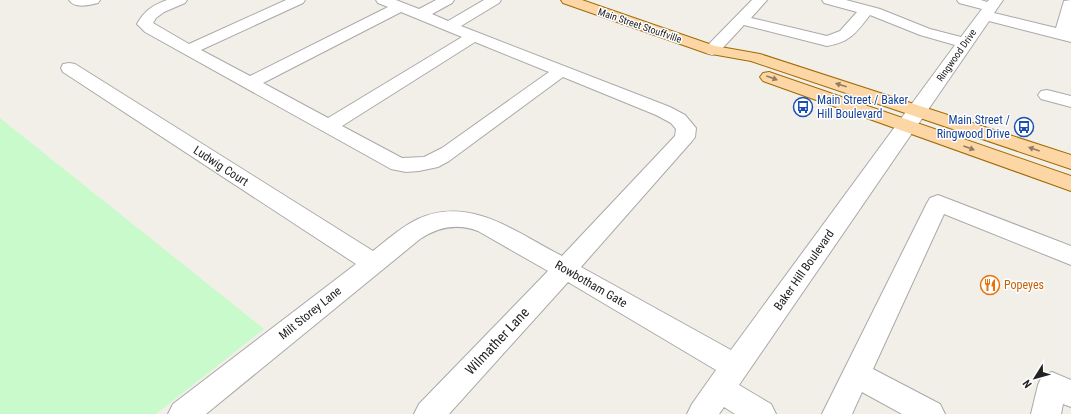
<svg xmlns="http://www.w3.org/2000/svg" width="1071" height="414" font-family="'Roboto Condensed',sans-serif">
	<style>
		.park { fill: #c8facc }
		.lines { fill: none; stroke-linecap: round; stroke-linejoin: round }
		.minor-casing { stroke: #a9a9a9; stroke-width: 2 }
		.major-casing { stroke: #a06b00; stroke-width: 2 }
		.minor { fill: #fff; fill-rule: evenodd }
		.major { fill: #fcd6a4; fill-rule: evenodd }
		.oneway { fill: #8f7c63 }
		.labels { text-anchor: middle; stroke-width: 3; stroke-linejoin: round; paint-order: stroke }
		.far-street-label { font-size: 10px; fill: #222; stroke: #fff }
		.transit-label { font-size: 12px; fill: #164399; stroke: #fff; text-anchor: start }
		.street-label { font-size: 12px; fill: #222; stroke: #fff }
		.food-label { font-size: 12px; fill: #c56008; stroke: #fff; text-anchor: start }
		.near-street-label { font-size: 14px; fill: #222; stroke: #fff }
	</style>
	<rect width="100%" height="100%" fill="#f2efe9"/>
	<polygon class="park" points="0,118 264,329 156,414 0,414"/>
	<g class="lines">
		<g class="minor-casing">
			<g id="minor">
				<path d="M69 0H100L98 3C89 5 75 9 69 0Z"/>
				<path d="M167 0H187L185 3 164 12 156 18 153 23 189 44 286 0H305L303 3 201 50 250 76 388 7 378 3 376 0H396L419 9 436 0H454L452 3 432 14 448 21 484 0H501L499 3 461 26 670 107 685 115 696 128 695 137 692 141 581 267 731 350 955 45 920 35 870 15C856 33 850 42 827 46L744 25 718 53 712 55 706 53 704 50 706 47 752 0H767L751 18 827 36 840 31 857 12 824 3 822 0H846L880 9 930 29 961 37 982 9 959 3 957 0H981L987 2 989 0H1003L994 13 1056 28 1064 1 1071 0V42L989 21 739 385 771 404 776 414H735L724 407 719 414H687L692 404 716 370 568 282 449 414H414L419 404 548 271 478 231C457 223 438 227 420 239L206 414H168L173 404 356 264 63 72 61 68 63 64 69 63 75 64 373 251C387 240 401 227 418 219 470 195 517 233 562 256L675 136 676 129 671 123 656 115 563 77 449 161 438 167 419 171 406 172 391 169 145 32 137 24C144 11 153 5 167 0ZM401 12 462 37 328 118 263 83ZM475 42 549 72 442 148 424 157 402 158 342 126Z"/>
				<polygon points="1047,90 1071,96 1071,107 1041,99 1038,95 1041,91"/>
				<polygon points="938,195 1071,246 1071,265 944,214 873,369 940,404 945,414 902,414 862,392 852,414 822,414 927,203 930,198"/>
				<polygon points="1052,372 1071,380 1071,407 1063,404 1061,414 1031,414 1038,385 1042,376"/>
			</g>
		</g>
		<g class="major-casing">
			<g id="major">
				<polygon points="561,0 582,0 715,46 760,54 1071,155 1071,169 751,61 706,53 563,3"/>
				<polygon points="769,72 1071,176 1071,191 763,81 760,77 763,73"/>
			</g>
		</g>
		<use href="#minor" class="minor"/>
		<use href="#major" class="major"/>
	</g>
	<defs><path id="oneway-solid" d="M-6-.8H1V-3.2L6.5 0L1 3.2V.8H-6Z"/></defs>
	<g class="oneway">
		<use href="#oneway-solid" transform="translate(772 78) rotate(20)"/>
		<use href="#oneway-solid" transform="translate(841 85) rotate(-162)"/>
		<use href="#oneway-solid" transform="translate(969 148) rotate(20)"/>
		<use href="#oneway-solid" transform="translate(1034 149) rotate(-161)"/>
	</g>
	<defs>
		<g id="bus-ring" transform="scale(1)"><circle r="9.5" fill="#fff" stroke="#1a4fb4" stroke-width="1.5"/><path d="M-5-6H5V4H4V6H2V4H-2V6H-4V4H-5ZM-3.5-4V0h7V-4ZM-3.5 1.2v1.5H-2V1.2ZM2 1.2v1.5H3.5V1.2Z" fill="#1a4fb4"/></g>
		<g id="restaurant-ring" transform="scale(1)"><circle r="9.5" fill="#fff" stroke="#e8710a" stroke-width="1.5"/><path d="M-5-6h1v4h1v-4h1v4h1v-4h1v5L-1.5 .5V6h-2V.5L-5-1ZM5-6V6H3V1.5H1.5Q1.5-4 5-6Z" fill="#e8710a"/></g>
	</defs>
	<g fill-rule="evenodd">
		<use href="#bus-ring" x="803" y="107"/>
		<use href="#bus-ring" x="1024" y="127"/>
		<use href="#restaurant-ring" x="990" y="285"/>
	</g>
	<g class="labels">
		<g class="far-street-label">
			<text transform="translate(640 25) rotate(19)" y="4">Main Street Stouffville</text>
			<text transform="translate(956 55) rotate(-55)" y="4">Ringwood Drive</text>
		</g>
		<g class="transit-label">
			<text x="817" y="104">Main Street / Baker<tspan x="817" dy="14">Hill Boulevard</tspan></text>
			<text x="1010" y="124" text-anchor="end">Main Street /<tspan x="1010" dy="14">Ringwood Drive</tspan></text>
		</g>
		<g class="street-label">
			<text transform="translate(221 166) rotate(33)" y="4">Ludwig Court</text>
			<text transform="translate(804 270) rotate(-55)" y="4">Baker Hill Boulevard</text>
			<text transform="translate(591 284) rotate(30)" y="4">Rowbotham Gate</text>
			<text transform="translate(310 313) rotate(-39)" y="4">Milt Storey Lane</text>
		</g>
		<g class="food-label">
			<text x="1004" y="289">Popeyes</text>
		</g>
		<g class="near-street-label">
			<text transform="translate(497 341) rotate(-47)" y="5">Wilmather Lane</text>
		</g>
	</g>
	<g transform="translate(1035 378) rotate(233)" stroke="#ffffff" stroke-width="3" paint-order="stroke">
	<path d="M0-3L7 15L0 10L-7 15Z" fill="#222222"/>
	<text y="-6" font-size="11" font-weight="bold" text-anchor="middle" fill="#222222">N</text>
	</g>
</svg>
